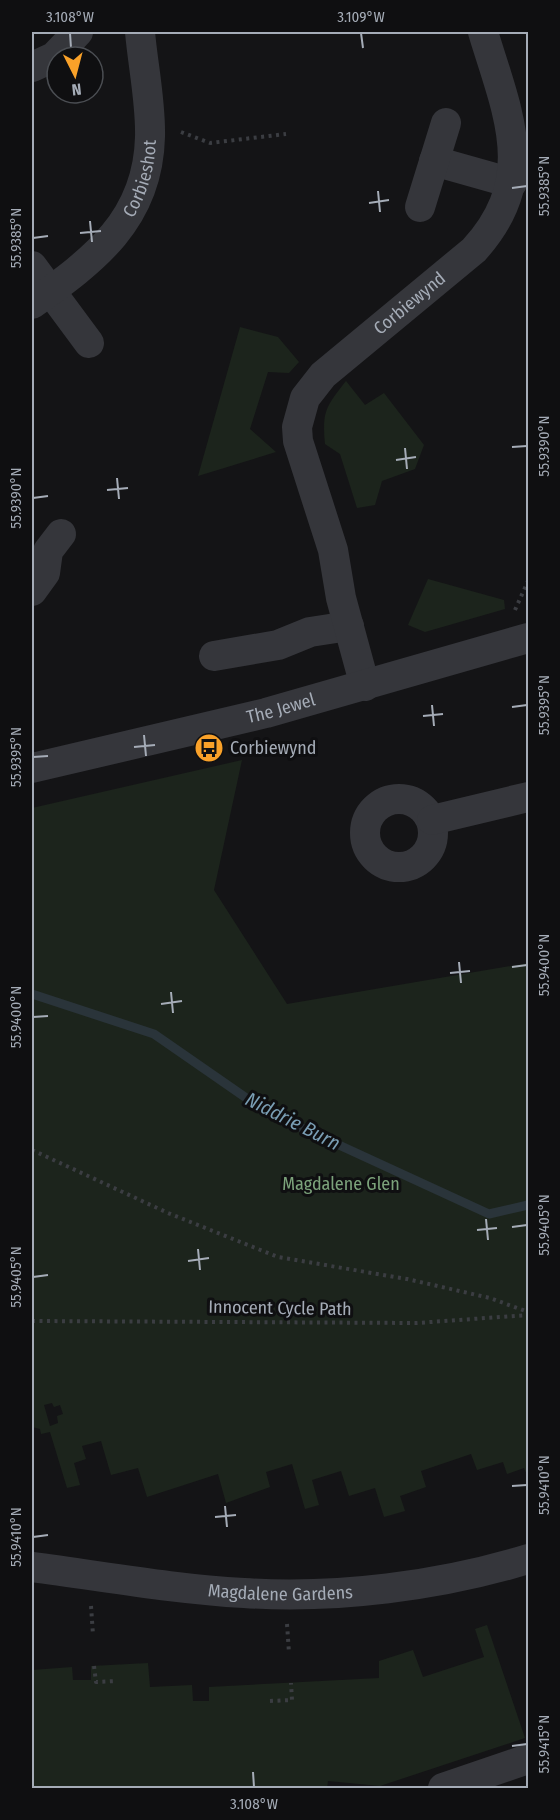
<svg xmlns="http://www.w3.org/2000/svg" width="560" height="1820" font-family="'Fira Sans Condensed',sans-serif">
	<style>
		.green { fill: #1c241c; fill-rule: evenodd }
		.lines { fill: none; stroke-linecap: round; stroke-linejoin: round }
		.stream { stroke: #2a343a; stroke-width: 9 }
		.path { stroke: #3b3d42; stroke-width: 4; stroke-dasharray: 3 4.5; stroke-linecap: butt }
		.minor { stroke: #35363b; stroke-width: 30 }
		.ticks { fill: none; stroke: #a5acb7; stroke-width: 2 }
		.labels { text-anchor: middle; stroke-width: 6; stroke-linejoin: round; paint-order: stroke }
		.street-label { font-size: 18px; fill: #a5acb7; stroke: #0f0f11 }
		.poi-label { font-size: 18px; fill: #a5acb7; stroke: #0f0f11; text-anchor: start }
		.park-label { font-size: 18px; fill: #7ca37b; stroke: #0f0f11 }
		.water-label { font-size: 20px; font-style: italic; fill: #7a9eb4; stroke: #0f0f11 }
		.neatline { fill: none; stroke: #a5acb7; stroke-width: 2 }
		.ticks-label { font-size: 15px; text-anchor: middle; fill: #a5acb7 }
	</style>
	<rect width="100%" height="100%" fill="#141416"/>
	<g class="green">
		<polygon points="240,327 278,337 299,362 289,373 268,372 250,429 276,452 198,476"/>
		<path d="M346 381 365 405 384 393 424 445 415 469 382 481 375 505 357 508 340 454 325 444C322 410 326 407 346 381Z"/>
		<polygon points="428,579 504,600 505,609 425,632 408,625"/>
		<path d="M242 760 214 890 287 1004 528 963V1477L524 1468 507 1474 503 1462 477 1470 471 1454 421 1471 426 1487 400 1496 405 1511 384 1517 375 1488 349 1496 341 1471 312 1480 319 1505 305 1509 292 1464 266 1472 270 1487 226 1503 218 1474 147 1497 138 1468 111 1475 101 1441 82 1446 86 1459 74 1463 80 1485 67 1488 50 1432 41 1434 40 1429 32 1427V808ZM52 1403 54 1407 60 1405 63 1414 57 1416 58 1423 50 1426 44 1405Z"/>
		<polygon points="487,1625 525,1738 380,1786 328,1781 327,1788 32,1788 32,1670 72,1667 73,1680 91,1680 91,1666 148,1663 150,1687 192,1685 193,1701 209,1701 209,1687 379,1678 379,1661 413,1650 423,1677 484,1657 475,1629"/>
	</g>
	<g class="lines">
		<polyline class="stream" points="32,994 154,1034 265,1111 489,1214 528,1205"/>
		<g class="path">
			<polyline points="181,132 210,143 286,134"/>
			<polyline points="515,610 528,581"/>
			<polyline points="32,1150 168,1213 278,1257 407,1279 490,1298 528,1312"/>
			<polyline points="32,1321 417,1323 528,1315"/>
			<polyline points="91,1606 93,1635"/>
			<polyline points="287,1624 289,1653"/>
			<polyline points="94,1666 96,1682 116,1681"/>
			<polyline points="270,1701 292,1700 291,1683"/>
		</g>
		<g class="minor">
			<polyline points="32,67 54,57 78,32"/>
			<polyline points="434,161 512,183"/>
			<polyline points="420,207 446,123"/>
			<polyline points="32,266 89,343"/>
			<path id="s1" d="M32 304C94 260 148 220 150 137 151 103 143 66 140 32"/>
			<polyline points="32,591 45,573 48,551 61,534"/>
			<polyline points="214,656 278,645 310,632 349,626"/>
			<path id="s2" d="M365 686 341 598 333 550 298 441 297 427 305 398 323 375 474 250C540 178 507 112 483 32"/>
			<path id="s3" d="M32 768 266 713 528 638"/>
			<circle cx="399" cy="833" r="34"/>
			<polyline points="432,820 528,797"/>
			<path id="s4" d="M32 1567C102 1576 173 1589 244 1593 336 1599 440 1586 528 1559"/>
			<polyline points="443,1788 528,1759"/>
		</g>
	</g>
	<path class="ticks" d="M70 33 71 48M361 33 363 48M512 188 527 186M378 191 380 212M369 203 389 200M90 221 92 242M80 233 101 231M33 238 48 236M512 447 527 446M405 448 407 469M396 460 416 457M117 478 119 499M107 490 128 488M33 498 48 496M432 705 434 726M512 707 527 705M423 716 443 714M144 735 146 756M134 747 155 745M33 757 48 756M459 962 461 983M512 967 527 965M450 973 470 971M171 992 173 1013M161 1004 182 1001M33 1017 48 1016M486 1219 488 1240M512 1227 527 1225M477 1230 497 1228M198 1249 200 1270M188 1261 209 1258M33 1277 48 1275M512 1486 527 1485M225 1506 227 1527M215 1517 236 1515M33 1537 48 1535M512 1746 527 1744M253 1772 254 1787"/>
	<defs>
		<g id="bus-disc" transform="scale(1.5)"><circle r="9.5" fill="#f9a129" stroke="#0f0f11"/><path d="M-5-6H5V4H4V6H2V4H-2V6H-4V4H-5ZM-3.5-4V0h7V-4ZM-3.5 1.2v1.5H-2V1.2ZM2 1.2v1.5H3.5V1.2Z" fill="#111"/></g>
	</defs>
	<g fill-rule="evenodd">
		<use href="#bus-disc" x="209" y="748"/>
	</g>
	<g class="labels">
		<g class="street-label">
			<text dy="6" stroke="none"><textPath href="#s1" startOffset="171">Corbieshot</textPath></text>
			<text dy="6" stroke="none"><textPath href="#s2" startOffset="440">Corbiewynd</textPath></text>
			<text dy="6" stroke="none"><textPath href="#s3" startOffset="256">The Jewel</textPath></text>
			<text transform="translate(280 1308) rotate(1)" y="6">Innocent Cycle Path</text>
			<text dy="6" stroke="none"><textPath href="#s4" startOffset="250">Magdalene Gardens</textPath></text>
		</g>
		<g class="poi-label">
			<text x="230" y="754">Corbiewynd</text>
		</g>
		<g class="park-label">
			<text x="341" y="1190">Magdalene Glen</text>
		</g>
		<g class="water-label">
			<text transform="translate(293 1121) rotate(27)" y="7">Niddrie Burn</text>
		</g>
	</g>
	<rect width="560" height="1820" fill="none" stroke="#0f0f11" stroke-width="66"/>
	<g transform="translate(75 75) rotate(174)"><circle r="28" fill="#0f0f11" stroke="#4b4e53" stroke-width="1.5"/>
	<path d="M0-4.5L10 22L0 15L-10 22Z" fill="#f9a129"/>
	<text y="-9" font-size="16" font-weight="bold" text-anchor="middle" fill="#a5acb7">N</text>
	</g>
	<rect x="33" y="33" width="494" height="1754" class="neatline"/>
	<g class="ticks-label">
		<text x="70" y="22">3.108°W</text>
		<text x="361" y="22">3.109°W</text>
		<text transform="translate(544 186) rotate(-90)" y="5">55.9385°N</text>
		<text transform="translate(16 238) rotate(-90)" y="5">55.9385°N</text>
		<text transform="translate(544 446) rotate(-90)" y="5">55.9390°N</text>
		<text transform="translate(16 498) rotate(-90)" y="5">55.9390°N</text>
		<text transform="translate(544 705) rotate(-90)" y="5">55.9395°N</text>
		<text transform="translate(16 757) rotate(-90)" y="5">55.9395°N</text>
		<text transform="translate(544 965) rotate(-90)" y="5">55.9400°N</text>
		<text transform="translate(16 1017) rotate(-90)" y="5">55.9400°N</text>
		<text transform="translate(544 1225) rotate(-90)" y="5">55.9405°N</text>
		<text transform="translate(16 1277) rotate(-90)" y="5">55.9405°N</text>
		<text transform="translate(544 1485) rotate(-90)" y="5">55.9410°N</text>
		<text transform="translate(16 1537) rotate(-90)" y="5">55.9410°N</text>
		<text transform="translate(544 1744) rotate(-90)" y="5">55.9415°N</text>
		<text x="254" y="1809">3.108°W</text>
	</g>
</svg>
